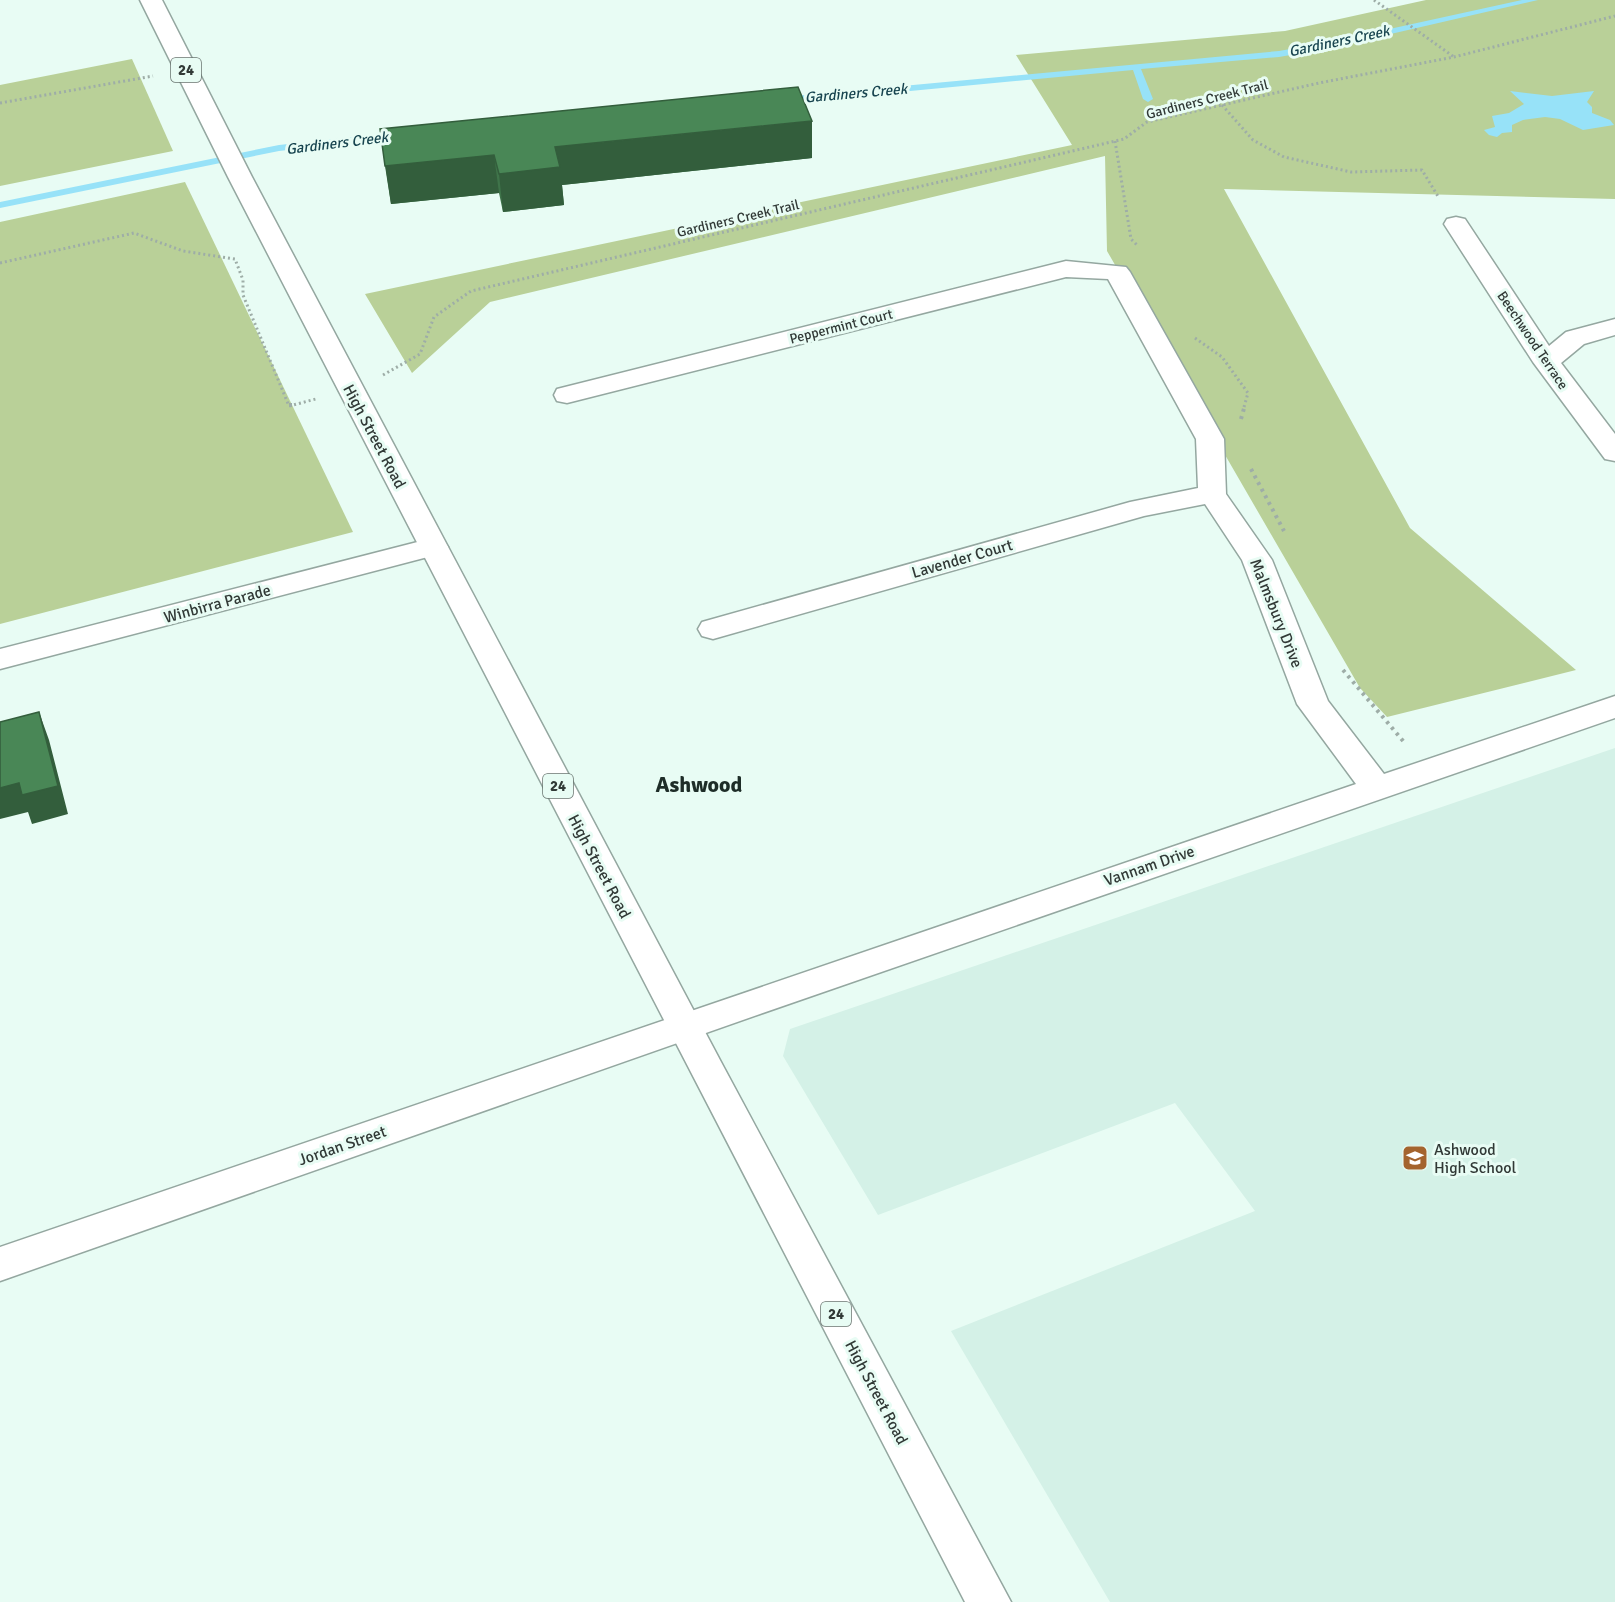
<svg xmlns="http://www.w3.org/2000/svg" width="1615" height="1602" font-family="Signika,sans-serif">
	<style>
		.built { fill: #d4f1e7 }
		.green { fill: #b9d098 }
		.water { fill: #97e2f8 }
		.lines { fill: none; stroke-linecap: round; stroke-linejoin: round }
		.stream { fill: #97e2f8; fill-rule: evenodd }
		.street-casing { stroke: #94a7a0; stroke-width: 3 }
		.secondary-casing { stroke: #94a7a0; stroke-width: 3 }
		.primary-casing { stroke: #94a7a0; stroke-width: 3 }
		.path-far1 { stroke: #9eada7; stroke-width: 3; stroke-dasharray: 2 3; stroke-linecap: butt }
		.path { stroke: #9eada7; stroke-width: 4; stroke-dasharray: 3 4.5; stroke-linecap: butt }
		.street { fill: #fff; fill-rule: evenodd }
		.secondary { fill: #fff; fill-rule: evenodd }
		.primary { fill: #fff; fill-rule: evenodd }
		.wall { fill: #3f744a }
		.shaded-wall { fill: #335e3c }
		.building { fill: #498756; stroke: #335e3c; stroke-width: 1.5 }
		.labels { text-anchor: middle; stroke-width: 6; stroke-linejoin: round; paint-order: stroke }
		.far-street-label { font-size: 14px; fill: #313936; stroke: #e8fcf4 }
		.far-water-label { font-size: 15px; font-style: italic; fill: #17444f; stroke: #e8fcf4 }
		.shield { fill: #e8fcf4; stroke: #68746f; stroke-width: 1.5 }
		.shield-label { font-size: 15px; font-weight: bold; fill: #313936 }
		.street-label { font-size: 16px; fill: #313936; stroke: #e8fcf4 }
		.poi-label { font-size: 16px; fill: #313936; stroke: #e8fcf4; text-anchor: start }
		.district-label { font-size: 22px; font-weight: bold; fill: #1e2d28; stroke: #e8fcf4 }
	</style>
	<rect width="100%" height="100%" fill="#e8fcf4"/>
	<polygon class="built" points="1615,748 1615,1602 1110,1602 951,1331 1255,1211 1175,1103 878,1215 783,1056 790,1029"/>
	<g class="green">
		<polygon points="1426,0 1615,0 1615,199 1224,189 1410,528 1576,670 1387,717 1360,688 1107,251 1105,156 490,302 412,373 365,294 1072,145 1016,55 1285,31"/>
		<polygon points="132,59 173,151 0,186 0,85"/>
		<polygon points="185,182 353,532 0,624 0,222"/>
	</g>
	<polygon class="water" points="1510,91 1552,96 1594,91 1587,102 1592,107 1592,113 1610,120 1614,125 1583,130 1560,119 1545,117 1523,120 1512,125 1512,132 1502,133 1497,137 1489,135 1484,130 1495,127 1492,116 1509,113 1524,104"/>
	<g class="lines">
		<g class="stream">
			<polygon points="1522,0 1538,0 1330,48 1279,57 1141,69 1153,99 1148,102 1143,99 1133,70 784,103 779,100 784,97 1279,51 1330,42"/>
			<polygon points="398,132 403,135 401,137 279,151 0,208 0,202 279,145"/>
		</g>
		<g class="street-casing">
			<g id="street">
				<polygon points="1456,217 1465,219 1549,346 1566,332 1615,319 1615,335 1584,344 1561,363 1615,434 1615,461 1605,459 1533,362 1444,224 1447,219"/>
				<polygon points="1066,261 1126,267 1130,272 1224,439 1226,494 1272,560 1328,701 1384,774 1615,696 1615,718 760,1014 0,1281 0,1247 1356,784 1297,704 1242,560 1205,504 1144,516 713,639 702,636 698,629 702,622 1130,502 1198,488 1196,439 1108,279 1066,277 567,403 557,401 554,395 557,389"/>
			</g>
		</g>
		<g class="secondary-casing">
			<polygon id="secondary" points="433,538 443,541 448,547 443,553 0,669 0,649"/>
		</g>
		<g class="primary-casing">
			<polygon id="primary" points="140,0 162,0 252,177 721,1062 1011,1602 965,1602 228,177"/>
		</g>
		<g class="path-far1">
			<polyline points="1374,0 1454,57"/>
			<polyline points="0,103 153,76"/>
			<polyline points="1222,105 1253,140 1284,157 1351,172 1422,170 1439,198"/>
			<polyline points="1115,141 1131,239 1138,246"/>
			<polyline points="0,263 134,233 183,251 235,259 243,280 243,295 289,406 316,399"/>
			<polyline points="1195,338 1222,357 1248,393 1244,407"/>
			<polyline points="383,375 420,354 434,317 471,291 1124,139 1147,122 1319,83 1454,57 1615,16"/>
		</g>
		<g class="path">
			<polyline points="289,405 292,405"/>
			<polyline points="1241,419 1245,405"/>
			<polyline points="1251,469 1284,531"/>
			<polyline points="1343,670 1404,742"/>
		</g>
		<use href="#street" class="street"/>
		<use href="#secondary" class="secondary"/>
		<use href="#primary" class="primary"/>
	</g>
	<polygon class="wall" points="380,129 812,158 562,185 564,205 503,212 499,193 391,204"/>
	<g class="shaded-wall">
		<polygon points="812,121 812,158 562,185 564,205 503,212 499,174 555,147"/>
		<polygon points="494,155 499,193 391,204 385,166"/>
		<polygon points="39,712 49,740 68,814 32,824 28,812 0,819 0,788"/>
	</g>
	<g class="building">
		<polygon points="798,87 812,121 555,147 560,167 499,174 494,155 385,166 380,129"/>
		<polygon points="39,712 58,786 22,795 19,783 0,788 0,722"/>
	</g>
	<defs>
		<g id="school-square" transform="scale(1.35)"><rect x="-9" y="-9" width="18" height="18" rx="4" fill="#a4642e" stroke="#e8fcf4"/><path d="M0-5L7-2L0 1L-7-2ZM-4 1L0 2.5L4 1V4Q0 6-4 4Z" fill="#fff"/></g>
	</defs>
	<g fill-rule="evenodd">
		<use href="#school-square" x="1415" y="1158"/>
	</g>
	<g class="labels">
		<g class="far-street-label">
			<text transform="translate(1207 99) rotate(-14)" y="5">Gardiners Creek Trail</text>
			<text transform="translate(738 218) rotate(-13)" y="5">Gardiners Creek Trail</text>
			<text transform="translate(841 326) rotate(-14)" y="5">Peppermint Court</text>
			<text transform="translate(1533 340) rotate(56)" y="5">Beechwood Terrace</text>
		</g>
		<g class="far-water-label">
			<text transform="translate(1339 41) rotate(-12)" y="5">Gardiners Creek</text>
			<text transform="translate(856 93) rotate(-5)" y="5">Gardiners Creek</text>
			<text transform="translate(337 143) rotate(-7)" y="5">Gardiners Creek</text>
		</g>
		<g class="shield">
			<rect x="171" y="58" width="30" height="24" rx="4.5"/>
			<rect x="543" y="774" width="30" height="24" rx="4.5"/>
			<rect x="821" y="1302" width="30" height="24" rx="4.5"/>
		</g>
		<g class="shield-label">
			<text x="186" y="75">24</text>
			<text x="558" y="791">24</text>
			<text x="836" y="1319">24</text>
		</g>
		<g class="street-label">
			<text transform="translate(375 436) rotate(62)" y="6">High Street Road</text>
			<text transform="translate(962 558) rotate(-16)" y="6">Lavender Court</text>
			<text transform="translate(217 603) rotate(-15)" y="6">Winbirra Parade</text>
			<text transform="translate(1277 613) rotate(68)" y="6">Malmsbury Drive</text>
			<text transform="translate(1149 865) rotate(-19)" y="6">Vannam Drive</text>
			<text transform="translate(600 866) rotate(62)" y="6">High Street Road</text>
			<text transform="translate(342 1145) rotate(-19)" y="6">Jordan Street</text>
			<text transform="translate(877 1392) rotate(62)" y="6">High Street Road</text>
		</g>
		<g class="poi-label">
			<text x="1434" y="1155">Ashwood<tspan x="1434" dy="18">High School</tspan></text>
		</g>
		<g class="district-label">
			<text x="699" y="792">Ashwood</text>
		</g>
	</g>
</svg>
